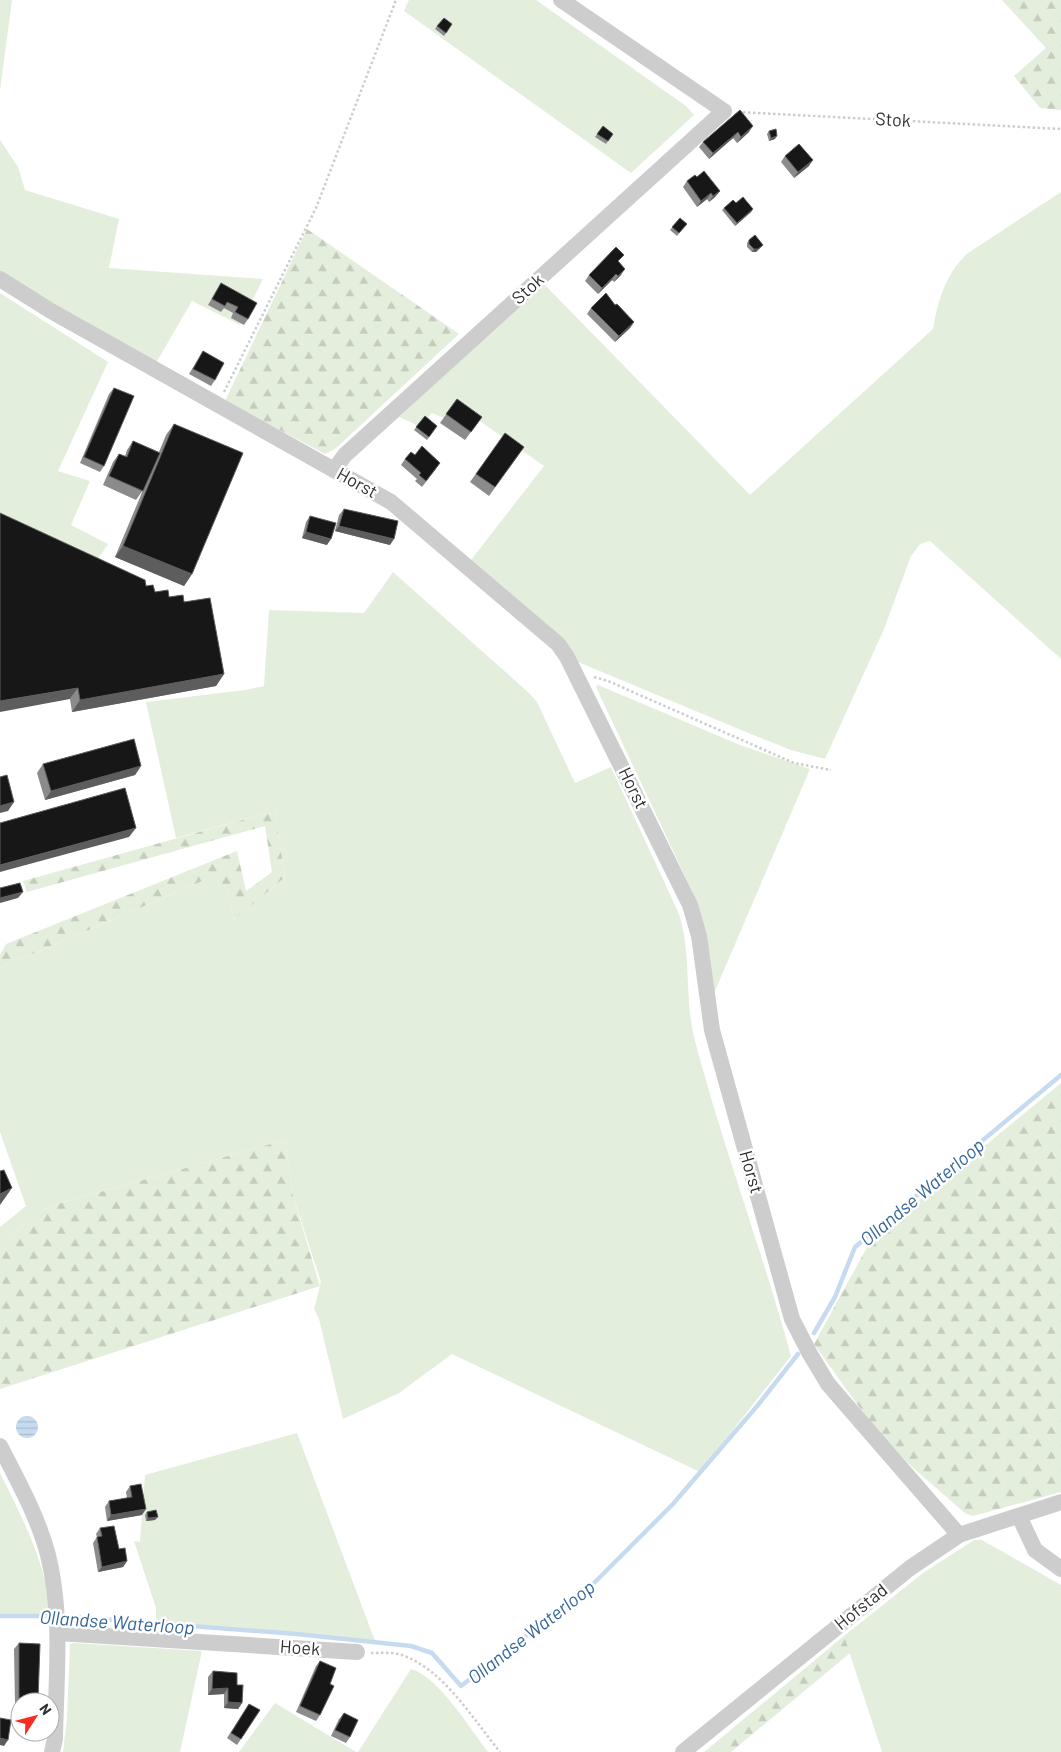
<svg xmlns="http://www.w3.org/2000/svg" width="1061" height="1752" font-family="Barlow,sans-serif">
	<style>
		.green { fill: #e4eedd }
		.forest { fill: url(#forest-firs) }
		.water { fill: url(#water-rules) }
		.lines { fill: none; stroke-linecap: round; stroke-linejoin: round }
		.stream { stroke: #c7dbf0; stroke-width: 4.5 }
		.path { stroke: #cdcdcd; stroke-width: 2.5; stroke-dasharray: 2.5 2.5; stroke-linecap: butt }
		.minor { stroke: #cdcdcd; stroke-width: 16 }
		.wall { fill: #8b8b8b }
		.shaded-wall { fill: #5d5d5d }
		.building { fill: #171717; stroke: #5d5d5d }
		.labels { text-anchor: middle; stroke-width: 5; stroke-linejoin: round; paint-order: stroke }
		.street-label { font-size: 18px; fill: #303030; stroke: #fff }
		.water-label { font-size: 19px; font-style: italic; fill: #35679b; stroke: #fff }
	</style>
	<defs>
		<pattern id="forest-firs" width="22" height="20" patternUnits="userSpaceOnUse" patternTransform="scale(1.25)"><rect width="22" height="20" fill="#e4eedd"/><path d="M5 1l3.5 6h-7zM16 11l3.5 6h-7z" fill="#c4ccbe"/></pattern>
		<pattern id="water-rules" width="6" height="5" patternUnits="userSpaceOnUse" patternTransform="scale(1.25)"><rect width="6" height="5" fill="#c7dbf0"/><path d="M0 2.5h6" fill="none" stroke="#abbcce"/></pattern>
	</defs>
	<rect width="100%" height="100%" fill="#fff"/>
	<g class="green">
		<polygon points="0,0 12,0 0,91"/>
		<polygon points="409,0 536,0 686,106 694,115 631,173 404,11"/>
		<polygon points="0,140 18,167 25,190 119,219 109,268 263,279 240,325 192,301 156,363 0,272"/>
		<path d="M1061 192V659L930 541 920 544 911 556 884 629 825 759 791 750 746 732 578 662 471 560 544 466 457 405 444 418 432 413 419 426 399 417 543 283 750 495 933 329C938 300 946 273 968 253Z"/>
		<polygon points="0,293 108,362 58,471 90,481 71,525 108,544 96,562 0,517"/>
		<path d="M393 572 529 693 537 702 575 783 611 767 679 914C692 955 684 999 695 1041 723 1147 762 1250 791 1356L700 1472 452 1354 399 1393 343 1419 319 1319 314 1309 321 1282 293 1196 285 1140 47 1207 0 1244V1227L26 1206 0 1132V968L207 879H216L227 889 234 920 285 877 275 811 176 838 146 702 245 690 264 686 269 610 364 613Z"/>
		<polygon points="598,685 740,745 810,769 712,998 693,893 596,687"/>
		<polygon points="297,1433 375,1641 156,1622 156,1608 134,1541 140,1542 145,1475"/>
		<path d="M0 1473C22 1518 49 1567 50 1618H0Z"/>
		<polygon points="974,1540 982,1540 1061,1585 1061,1752 882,1752 844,1636 923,1573"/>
		<polygon points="74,1643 202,1651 180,1752 63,1752 67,1718 70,1644"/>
		<path d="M411 1669C438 1676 471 1730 488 1752H358Z"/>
		<polygon points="275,1703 356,1752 239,1752"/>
	</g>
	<g class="forest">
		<polygon points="1002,0 1061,0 1061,110 1040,108 1014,76 1046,48"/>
		<polygon points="307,229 459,334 335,449 325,454 225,401"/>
		<polygon points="275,811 285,877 234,920 227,889 216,879 207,879 0,968 0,955 6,944 237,851 246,891 272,872 265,826 27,892 23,881"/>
		<polygon points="1061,1083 1061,1492 973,1516 966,1514 912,1467 877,1432 814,1344 871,1240"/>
		<polygon points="285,1140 293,1196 320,1286 0,1389 0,1244 47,1207"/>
		<polygon points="844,1636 850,1653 731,1752 704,1752"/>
	</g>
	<circle class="water" cx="27" cy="1427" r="11"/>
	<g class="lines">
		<g class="stream">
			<polyline points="814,1333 835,1297 855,1247 1061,1075"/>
			<polyline points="0,1616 53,1616"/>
			<polyline points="60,1616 297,1634 411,1646 432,1653 461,1686 592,1585 673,1504 758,1405 798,1354"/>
		</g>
		<g class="path">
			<polyline points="738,112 1061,129"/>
			<polyline points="224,392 316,208 396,0"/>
			<polyline points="594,677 608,681 794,763 831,770"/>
			<path d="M371 1653C380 1653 392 1652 402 1655 443 1669 473 1719 500 1752"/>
		</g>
		<g class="minor">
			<polyline points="0,279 51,311 391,502 558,644 567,657 690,905 699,936 712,1030 792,1319 810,1354 828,1384 959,1535"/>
			<polyline points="334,470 345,455 724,111 561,0"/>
			<path d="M0 1446C18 1481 38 1517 48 1555 63 1615 56 1678 55 1739L52 1752"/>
			<polyline points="1019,1516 1035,1550 1061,1569"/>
			<polyline points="58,1633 357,1652"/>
			<polyline points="683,1752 910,1568 959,1535 1061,1502"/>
		</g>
	</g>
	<g class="wall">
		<polygon points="452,24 444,36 435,29 437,26"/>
		<polygon points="740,110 749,132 737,143 733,138 709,159 699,147 703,142"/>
		<polygon points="603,126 613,134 606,144 595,137"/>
		<polygon points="769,131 775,139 769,141 767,134"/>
		<polygon points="785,156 809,166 794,178 781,162"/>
		<polygon points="697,177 720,191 715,197 709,202 707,199 697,207 683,187 687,181"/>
		<polygon points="736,203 753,209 751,212 735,226 722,210 724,208"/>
		<polygon points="680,218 684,227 677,236 670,230"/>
		<polygon points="749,240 763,245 756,252 752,252 747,247 747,243"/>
		<polygon points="619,262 621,275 614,282 612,280 598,294 585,281 589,275"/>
		<polygon points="221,283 248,319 244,325 231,318 233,313 224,308 221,312 208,305"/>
		<polygon points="615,305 634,322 630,328 615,342 587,314 591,308"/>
		<polygon points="203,351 215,380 211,386 189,374"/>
		<polygon points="114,388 104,466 100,472 80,463 109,394"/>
		<polygon points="457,399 482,417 465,440 440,423"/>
		<polygon points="425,416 437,426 427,440 414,430"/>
		<polygon points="174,424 192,574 184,586 115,557 143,490 136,500 103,485 113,462 119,454 125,456 127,450 133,441 159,452 166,435"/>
		<polygon points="505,433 524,447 489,496 470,482"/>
		<polygon points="405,459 436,469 422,487 415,481 417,479 401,465"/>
		<polygon points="344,509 390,545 335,531 339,515"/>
		<polygon points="310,516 327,545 302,538 306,522"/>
		<polygon points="146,586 155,592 184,602 224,674 216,686 72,712 70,699"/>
		<polygon points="43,764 141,766 135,775 45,800 37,773"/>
		<polygon points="130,1486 142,1515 107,1521 105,1507 109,1501 127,1498 126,1492"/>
		<polygon points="147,1512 155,1520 146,1521 145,1515"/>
		<polygon points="100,1528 119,1549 127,1561 123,1567 98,1572 93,1543 97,1537 96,1534"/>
		<polygon points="19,1643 38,1699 36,1702 20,1702 15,1704 14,1649"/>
		<polygon points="320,1661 330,1684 320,1715 316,1721 296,1712 316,1666"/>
		<polygon points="213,1671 237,1685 242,1703 238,1709 224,1708 224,1694 208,1695 208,1677"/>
		<polygon points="245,1710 241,1739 237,1745 227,1738"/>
		<polygon points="344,1713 350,1737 346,1743 331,1736 339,1719"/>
	</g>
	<g class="shaded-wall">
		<polygon points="753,126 749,132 737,143 741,137"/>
		<polygon points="738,132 733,138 709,159 713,153"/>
		<polygon points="777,136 775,139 769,141 771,138"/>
		<polygon points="813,160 809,166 794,178 798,172"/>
		<polygon points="720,191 715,197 709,202 713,196"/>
		<polygon points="711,193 707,199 697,207 701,201"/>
		<polygon points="753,209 751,212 735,226 737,223"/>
		<polygon points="763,245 756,252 752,252 754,249"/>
		<polygon points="625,269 621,275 614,282 618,276"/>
		<polygon points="616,274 612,280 598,294 602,288"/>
		<polygon points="634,322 630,328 615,342 619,336"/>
		<polygon points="339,526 394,539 390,545 335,531"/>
		<polygon points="306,532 331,539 327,545 302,538"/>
		<polygon points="123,546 192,574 184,586 115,557"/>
		<polygon points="224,674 216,686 72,712 80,700"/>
		<polygon points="78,688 70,699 0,712 0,701"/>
		<polygon points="141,766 135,775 45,800 51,791"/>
		<polygon points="14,802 8,811 0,813 0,806"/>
		<polygon points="136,828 129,837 0,872 0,865"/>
		<polygon points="23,892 18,898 0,903 0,898"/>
		<polygon points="12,1188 0,1205 0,1194"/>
		<polygon points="146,1509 142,1515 107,1521 111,1515"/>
		<polygon points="158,1517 155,1520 146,1521 148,1518"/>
		<polygon points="127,1561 123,1567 98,1572 102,1567"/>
		<polygon points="228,1688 224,1694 208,1695 212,1689"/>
		<polygon points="19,1698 38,1699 36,1702 20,1702 20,1704 15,1704"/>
		<polygon points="228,1702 242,1703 238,1709 224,1708"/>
		<polygon points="0,1738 8,1740 4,1746 0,1745"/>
	</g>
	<g class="building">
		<polygon points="444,18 452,24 446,33 437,26"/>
		<polygon points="740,110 753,126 741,137 738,132 713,153 703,142"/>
		<polygon points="603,126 613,134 608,141 597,134"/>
		<polygon points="776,129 777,136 771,138 769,131"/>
		<polygon points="799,144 813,160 798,172 785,156"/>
		<polygon points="704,171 720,191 713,196 711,193 701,201 687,181 695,175 697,177"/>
		<polygon points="743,197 753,209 737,223 724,208 733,200 736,203"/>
		<polygon points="680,218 687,224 679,233 672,227"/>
		<polygon points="755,235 763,245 758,249 754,249 749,244 749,240"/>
		<polygon points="616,247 624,255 618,261 625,269 618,276 616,274 602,288 589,275"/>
		<polygon points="221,283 257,303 248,319 235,312 238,307 227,302 225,306 212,299"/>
		<polygon points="606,293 615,305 617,304 634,322 619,336 591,308"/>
		<polygon points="203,351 224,363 215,380 193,369"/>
		<polygon points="114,388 134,396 104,466 84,457"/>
		<polygon points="457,399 482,417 471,432 446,414"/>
		<polygon points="425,416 437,426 429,437 416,427"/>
		<polygon points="174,424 243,453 192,574 123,546"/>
		<polygon points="505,433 524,447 495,487 476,474"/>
		<polygon points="133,441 160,453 143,491 109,476 119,454 127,457"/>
		<polygon points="422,446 440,463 426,481 419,475 421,473 405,459 411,452 415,455"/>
		<polygon points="344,509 398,521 394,539 339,526"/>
		<polygon points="0,513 145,580 146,586 153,585 155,592 168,590 169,597 183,595 184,602 210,598 224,674 80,700 78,688 0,701"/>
		<polygon points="310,516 336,523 331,539 306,532"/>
		<polygon points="134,739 141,766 51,791 43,764"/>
		<polygon points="7,775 14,802 0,806 0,777"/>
		<polygon points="125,788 136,828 0,865 0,823"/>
		<polygon points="20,883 23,892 0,898 0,888"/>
		<polygon points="4,1170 12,1188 0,1194 0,1171"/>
		<polygon points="141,1484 146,1509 111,1515 109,1501 132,1497 130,1486"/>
		<polygon points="156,1510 158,1517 148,1518 147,1512"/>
		<polygon points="114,1526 119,1549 125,1548 127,1561 102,1567 97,1537 102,1536 100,1528"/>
		<polygon points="19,1643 40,1644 38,1699 19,1698"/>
		<polygon points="320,1661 336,1668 330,1684 334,1686 320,1715 300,1706"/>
		<polygon points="213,1671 237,1673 237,1685 243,1685 242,1703 228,1702 228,1688 212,1689"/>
		<polygon points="249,1704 260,1710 241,1739 231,1733"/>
		<polygon points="344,1713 358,1720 350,1737 335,1730"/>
		<polygon points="0,1718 11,1720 8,1740 0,1738"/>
	</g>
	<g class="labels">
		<g class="street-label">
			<text transform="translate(893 120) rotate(3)" y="6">Stok</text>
			<text transform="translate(528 289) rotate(-42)" y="6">Stok</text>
			<text transform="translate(357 483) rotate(29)" y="6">Horst</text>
			<text transform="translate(633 788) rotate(64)" y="6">Horst</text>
			<text transform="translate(751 1172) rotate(74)" y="6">Horst</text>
			<text transform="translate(861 1607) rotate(-39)" y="6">Hofstad</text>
			<text transform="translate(300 1648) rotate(4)" y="6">Hoek</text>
		</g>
		<g class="water-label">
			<text transform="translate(922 1192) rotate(-40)" y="7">Ollandse Waterloop</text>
			<text transform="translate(117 1622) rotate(4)" y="7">Ollandse Waterloop</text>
			<text transform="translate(531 1632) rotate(-38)" y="7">Ollandse Waterloop</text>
		</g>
	</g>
	<g transform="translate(35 1717) rotate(54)"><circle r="24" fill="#ffffff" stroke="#acacac"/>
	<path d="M0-4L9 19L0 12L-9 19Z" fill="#f72d22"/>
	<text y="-8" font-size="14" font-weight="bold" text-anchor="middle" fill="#303030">N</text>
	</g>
</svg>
